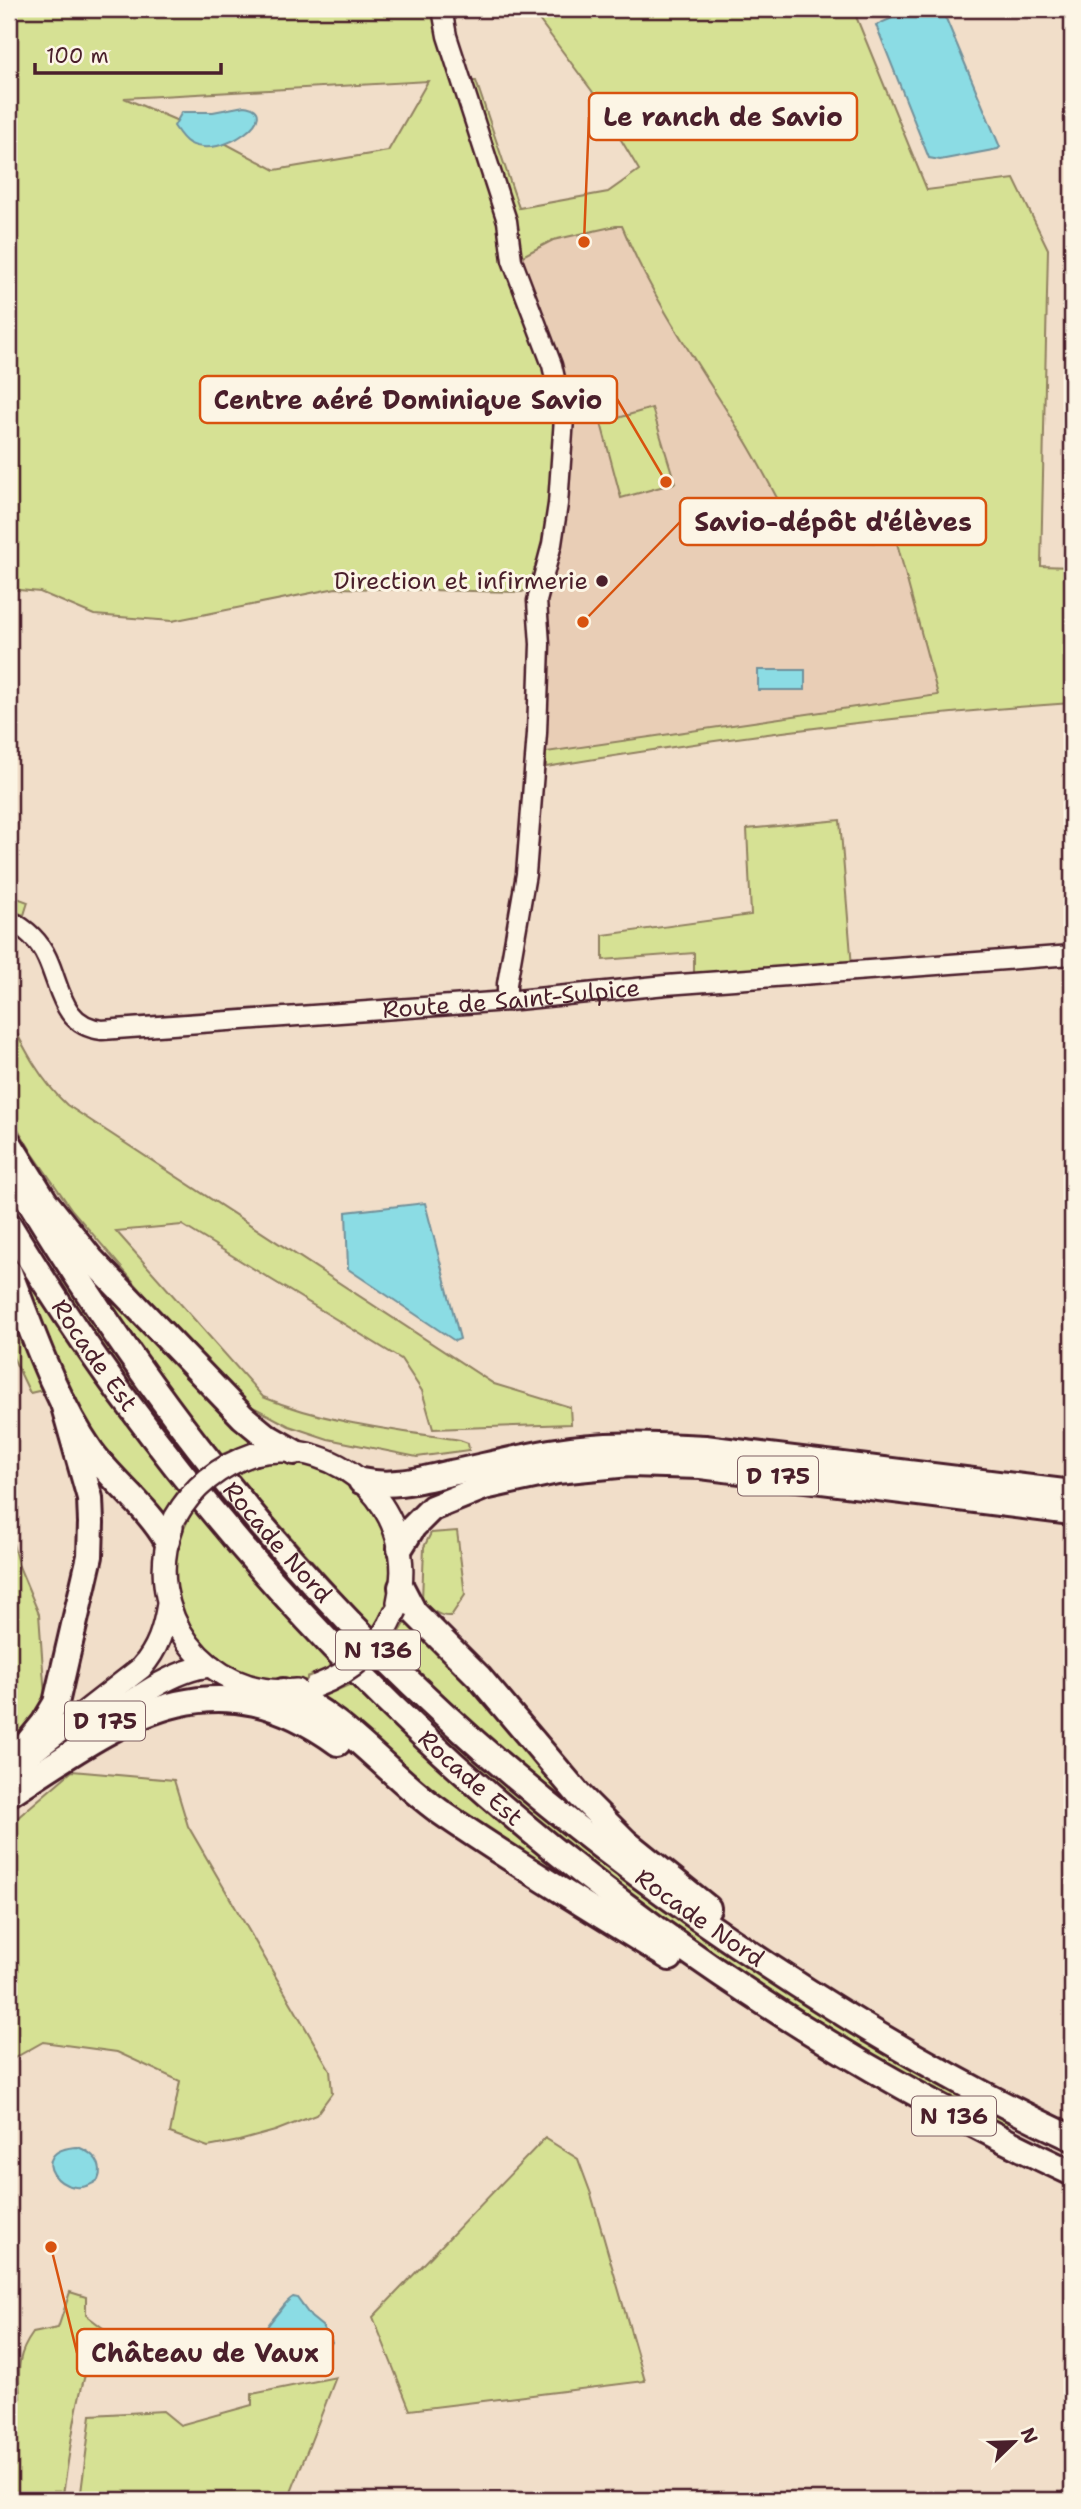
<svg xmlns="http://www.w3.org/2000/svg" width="1081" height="2509" font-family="'Shantell Sans',sans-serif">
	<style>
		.built { fill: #e9ceb6 }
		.green { fill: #d6e194; stroke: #908060; stroke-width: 2; fill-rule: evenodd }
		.water { fill: #8bdce4; stroke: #71909a; stroke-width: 2 }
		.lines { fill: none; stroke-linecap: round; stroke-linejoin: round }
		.minor-casing { stroke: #4a1f2b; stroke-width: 23 }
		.major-casing { stroke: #4a1f2b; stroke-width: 26 }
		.highway-casing { stroke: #4a1f2b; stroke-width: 30 }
		.minor { stroke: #fcf5e5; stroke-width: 18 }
		.major { stroke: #fcf5e5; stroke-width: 21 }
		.highway { stroke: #fcf5e5; stroke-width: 24 }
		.major-bridge-casing { stroke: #4a1f2b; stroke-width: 26; stroke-linecap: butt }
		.major-bridge { stroke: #fcf5e5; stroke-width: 21 }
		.poi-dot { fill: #4a1f2b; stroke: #fcf5e5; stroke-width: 2.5 }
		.labels { text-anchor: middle; stroke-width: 6; stroke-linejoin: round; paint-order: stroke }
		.shield { fill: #fcf5e5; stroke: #7f5f63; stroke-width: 2 }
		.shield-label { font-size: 23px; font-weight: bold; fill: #4a1f2b }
		.poi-label { font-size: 24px; fill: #4a1f2b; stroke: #fcf5e5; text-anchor: end }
		.street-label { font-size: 24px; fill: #4a1f2b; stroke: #fcf5e5 }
		.leader { fill: none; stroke: #d8530f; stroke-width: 2.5 }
		.callout-dot { fill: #d8530f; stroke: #fcf5e5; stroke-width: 2.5 }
		.callout { fill: #fcf5e5; stroke: #d8530f; stroke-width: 2.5 }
		.callout-label { font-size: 26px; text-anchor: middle; font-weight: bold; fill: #4a1f2b }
	</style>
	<rect width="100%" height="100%" fill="#f1dec9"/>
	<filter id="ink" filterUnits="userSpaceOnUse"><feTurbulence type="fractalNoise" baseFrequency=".0143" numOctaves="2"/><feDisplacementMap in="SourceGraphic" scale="14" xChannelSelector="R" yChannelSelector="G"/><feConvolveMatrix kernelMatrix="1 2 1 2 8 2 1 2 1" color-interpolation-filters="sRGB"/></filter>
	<g filter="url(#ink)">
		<polygon class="built" points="617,225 621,226 632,251 679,334 742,436 827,541 897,543 944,714 687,744 546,767 545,603 567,418 561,362 538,317 518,257 553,240"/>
		<g class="green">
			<path d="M9 9H435L451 81H476L519 208 608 192 639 170 592 91 531 9H853L927 190 1014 179 1048 249 1041 566 1072 567V703C896 715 720 738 546 767V752L938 695 897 543 827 541 797 536C778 501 761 465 740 432 699 365 652 299 622 226H616L553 240 509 263 547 367 560 419 551 515 533 587 522 592 336 588 172 621 94 615 40 592 9 589ZM428 81 388 151 275 170 204 132 124 98Z"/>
			<polygon points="652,408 675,483 621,498 601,423"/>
			<polygon points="840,820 852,967 694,978 694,953 603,960 603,935 751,915 747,829"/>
			<polygon points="9,895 28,902 24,915 9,910"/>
			<path d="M9 1018C25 1050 41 1081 67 1105L494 1384 570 1407 571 1424 433 1429 422 1391 401 1359 182 1225 116 1231 263 1397C326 1423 394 1430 460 1440L468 1443 469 1450 417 1457 328 1439 289 1426 251 1406 144 1294 72 1210 33 1154 9 1114Z"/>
			<polygon points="74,1253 230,1416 249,1439 248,1444 220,1455 145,1356"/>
			<path d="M18 1263C65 1342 120 1419 179 1490L163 1514 161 1515 85 1429 12 1266Z"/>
			<polygon points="67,1278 203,1466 193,1474 56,1285"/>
			<polygon points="9,1305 43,1390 30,1393 9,1349"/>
			<path d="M268 1461C280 1461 294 1460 305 1463 351 1472 388 1515 393 1561 394 1575 390 1591 389 1604H386L373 1629 235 1474 236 1470Z"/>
			<polygon points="217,1484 361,1646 352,1654 208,1492"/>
			<path d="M194 1508 262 1589 333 1666 332 1667 307 1677V1680C240 1687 175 1646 173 1574 172 1551 184 1528 194 1508Z"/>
			<polygon points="9,1528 18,1564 39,1614 46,1710 9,1739"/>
			<path d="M457 1531 465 1595 451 1616C438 1617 430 1609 422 1600L424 1547 431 1533Z"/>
			<polygon points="407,1620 439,1648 602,1826 582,1817 516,1763 391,1647"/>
			<polygon points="378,1662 499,1776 1010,2118 1004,2131 745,1981 554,1840 369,1671"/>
			<path d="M351 1684C434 1767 522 1843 615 1915L497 1843 324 1705V1696Z"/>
			<polygon points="72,1771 174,1780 188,1826 330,2070 332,2093 316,2115 275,2131 239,2141 208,2147 170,2133 180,2081 117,2052 43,2042 9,2061 9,1825"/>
			<polygon points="545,2138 578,2159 591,2194 645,2381 410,2410 373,2317"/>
			<path d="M70 2292 86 2297V2315L103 2328C76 2382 72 2442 62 2500H9V2415L20 2401C19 2371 15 2358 33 2333L58 2328Z"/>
			<polygon points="336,2377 288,2500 80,2500 91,2415 163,2411 180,2425 252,2405 252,2394"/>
		</g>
		<g class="water">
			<polygon points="913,9 942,9 1000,147 998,149 940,160 929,158 876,25"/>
			<path d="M244 106C286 111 222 162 189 143 183 140 178 132 174 126L182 112H213Z"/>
			<rect x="758" y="670" width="47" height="20"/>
			<polygon points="425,1203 460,1339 455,1341 348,1269 346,1212"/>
			<path d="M78 2147C93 2153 105 2164 98 2180 63 2207 22 2149 78 2147Z"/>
			<path d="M293 2297 297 2298 311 2317 322 2326 332 2342 316 2365 301 2371C288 2366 259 2350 264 2333 266 2326 273 2319 277 2314 282 2308 286 2301 293 2297Z"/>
		</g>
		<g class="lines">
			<g class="minor-casing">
				<g id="minor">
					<polyline points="442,9 447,36 507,221 512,260 552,365 564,418 558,504 552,544 537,601 540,644 537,733 526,874 507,984 507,1001"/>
					<path id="s1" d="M9 920C25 928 39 940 47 958 61 988 62 1026 102 1030L507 1001 666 985 1072 955"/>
				</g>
			</g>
			<g class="major-casing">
				<g id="major">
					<path d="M254 1454C343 1435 420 1513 398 1602"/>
					<path d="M172 1527C141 1611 206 1700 297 1690"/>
					<path d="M85 1735C118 1711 169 1669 211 1666"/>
					<path d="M19 1763 141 1668C158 1649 164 1629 168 1604"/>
				</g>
			</g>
			<g class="highway-casing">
				<g id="highway">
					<polyline points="9,1143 45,1201 91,1259 243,1417 266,1436 294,1452"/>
					<path id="s2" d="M9 1167C67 1264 129 1358 198 1447 357 1653 555 1826 772 1968 869 2032 967 2089 1072 2138"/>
					<path id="s3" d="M9 1225C47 1287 86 1348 130 1406 376 1739 697 1998 1072 2173"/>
					<path d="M9 1272C33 1333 54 1397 91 1451 114 1483 148 1507 167 1541"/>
					<path d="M361 1481C392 1488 420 1480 451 1473 484 1466 517 1458 550 1452 601 1443 654 1445 705 1448L1072 1493"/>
					<polyline points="400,1548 413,1527 432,1508 484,1487 557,1471 629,1464 701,1466 1072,1512"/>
					<polyline points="401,1587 414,1612 479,1677 579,1795 626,1842 708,1908"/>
					<path d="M283 1691C344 1716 386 1773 439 1811 514 1863 593 1910 670 1958"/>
					<polyline points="9,1766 44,1723 56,1703 90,1556 91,1523 90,1498 63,1403"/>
					<path d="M9 1794C120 1722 210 1650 338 1743"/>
				</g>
			</g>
			<use href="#minor" class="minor"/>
			<use href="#major" class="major"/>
			<use href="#highway" class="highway"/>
			<g class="major-bridge-casing">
				<g id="major-bridge">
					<path d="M175 1518C193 1486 219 1466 254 1454"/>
					<path d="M316 1686C354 1672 380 1648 396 1610"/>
				</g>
			</g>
			<use href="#major-bridge" class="major-bridge"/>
		</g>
	</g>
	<circle class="poi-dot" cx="602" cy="581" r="7"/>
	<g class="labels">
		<g class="shield">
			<rect x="738" y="1456.5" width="80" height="39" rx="5"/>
			<rect x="336" y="1630.5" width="84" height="39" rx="5"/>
			<rect x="65" y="1701.5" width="80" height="39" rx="5"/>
			<rect x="912" y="2096.5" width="84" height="39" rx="5"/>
		</g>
		<g class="shield-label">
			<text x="778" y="1484">D 175</text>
			<text x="378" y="1658">N 136</text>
			<text x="105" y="1729">D 175</text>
			<text x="954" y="2124">N 136</text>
		</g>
		<g class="poi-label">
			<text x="588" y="589">Direction et infirmerie</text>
		</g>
		<g class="street-label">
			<text dy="8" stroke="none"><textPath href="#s1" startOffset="562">Route de Saint-Sulpice</textPath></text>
			<text dy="8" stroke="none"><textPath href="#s3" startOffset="156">Rocade Est</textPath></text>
			<text dy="8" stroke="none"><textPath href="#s2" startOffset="462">Rocade Nord</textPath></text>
			<text dy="8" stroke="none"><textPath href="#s3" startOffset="723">Rocade Est</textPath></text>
			<text dy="8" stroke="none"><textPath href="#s2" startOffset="1029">Rocade Nord</textPath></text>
		</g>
	</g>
	<path class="leader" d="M584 242L589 117M666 482L617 399M583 622L680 522M51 2247L77 2353"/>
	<g class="callout-dot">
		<circle cx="584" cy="242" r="7"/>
		<circle cx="666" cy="482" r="7"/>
		<circle cx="583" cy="622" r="7"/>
		<circle cx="51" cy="2247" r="7"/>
	</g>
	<g class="callout">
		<rect x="589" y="93" width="268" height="47" rx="7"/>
		<rect x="200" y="376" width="417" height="47" rx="7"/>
		<rect x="680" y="498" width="306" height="47" rx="7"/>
		<rect x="77" y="2329" width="256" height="47" rx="7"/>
	</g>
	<g class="callout-label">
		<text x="723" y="126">Le ranch de Savio</text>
		<text x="408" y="409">Centre aéré Dominique Savio</text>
		<text x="833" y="531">Savio-dépôt d'élèves</text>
		<text x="205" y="2362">Château de Vaux</text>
	</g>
	<rect width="1081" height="2509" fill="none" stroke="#fcf5e5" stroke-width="35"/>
	<rect x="18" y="18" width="1046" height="2474" fill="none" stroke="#4a1f2b" stroke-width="2.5" filter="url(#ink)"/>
	<g transform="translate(1014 2442) rotate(67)" stroke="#fcf5e5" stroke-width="5" paint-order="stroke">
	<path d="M0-5L12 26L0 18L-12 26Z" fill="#4a1f2b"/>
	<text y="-10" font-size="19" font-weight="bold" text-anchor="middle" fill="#4a1f2b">N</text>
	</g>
	<path d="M35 63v10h186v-10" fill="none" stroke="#4a1f2b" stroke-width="3.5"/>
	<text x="46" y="63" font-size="21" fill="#4a1f2b" stroke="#fcf5e5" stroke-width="5" paint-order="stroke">100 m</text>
</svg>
